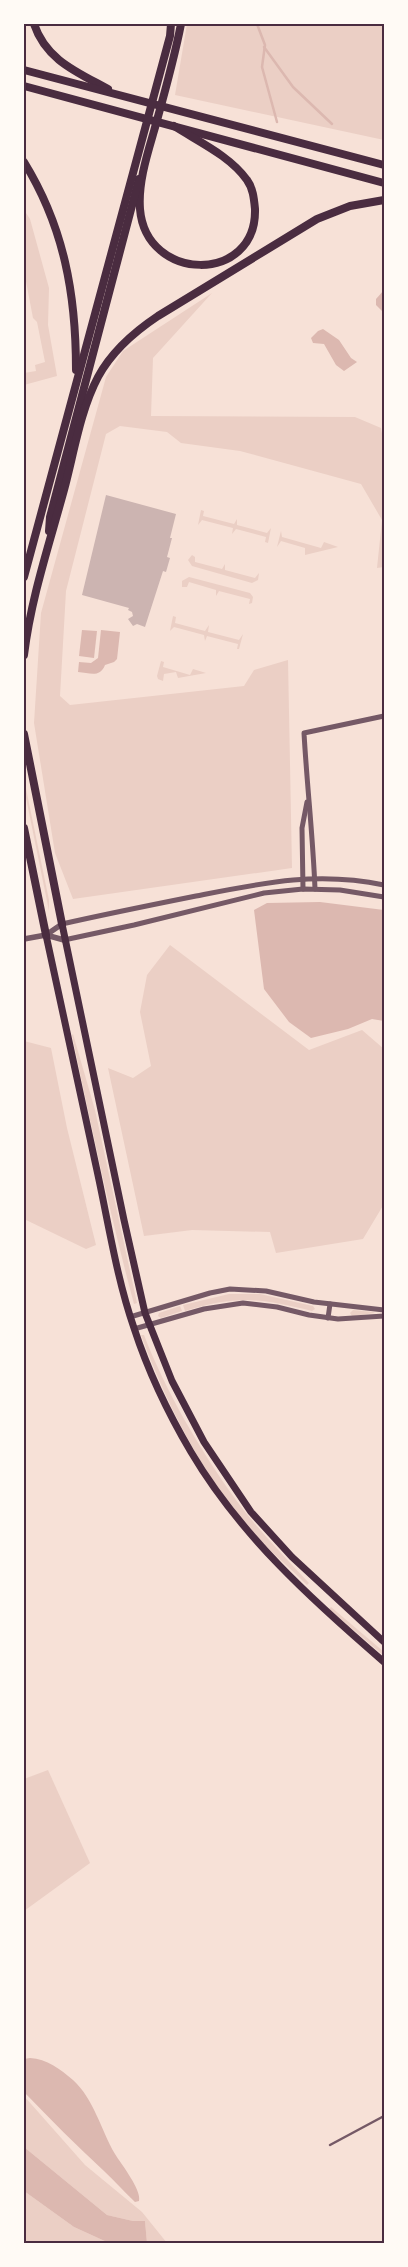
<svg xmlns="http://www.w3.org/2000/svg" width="408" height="2267" font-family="'DejaVu Sans',sans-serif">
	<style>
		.green { fill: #ebcfc5 }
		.water { fill: #dcb8b0 }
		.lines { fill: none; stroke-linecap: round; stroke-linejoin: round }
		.stream { stroke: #dcb8b0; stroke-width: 2.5 }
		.building { fill: #ccb4b1 }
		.service { stroke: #755966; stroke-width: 2.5 }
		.minor { stroke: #755966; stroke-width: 5 }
		.tertiary { stroke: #755966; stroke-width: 5.5 }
		.secondary { stroke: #4a2c40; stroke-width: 7 }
		.trunk { stroke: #4a2c40; stroke-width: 8 }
		.neatline { fill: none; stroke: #4a2c40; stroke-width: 2 }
	</style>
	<rect width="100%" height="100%" fill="#f7e1d7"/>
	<g class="green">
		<polygon points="187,24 384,24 384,140 175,95"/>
		<polygon points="24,210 30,219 49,288 48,325 57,376 24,385 24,373 36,371 35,365 45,362 37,322 33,318 24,271"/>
		<polygon points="212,293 153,358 151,416 355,417 381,428 384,444 384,567 377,568 382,520 361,484 240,451 181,443 167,432 120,426 106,434 66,591 60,696 70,705 244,686 254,670 288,660 292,868 73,899 55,853 34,723 41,613 106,377 123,351"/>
		<polygon points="201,510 204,511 203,516 234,524 237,519 237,525 267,533 271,528 268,543 265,542 266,537 236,529 232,534 233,528 202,520 198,525"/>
		<polygon points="281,531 282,537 321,548 324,542 338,547 305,555 305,548 281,541 277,547"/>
		<polygon points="192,555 195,557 195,562 222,569 225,564 225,570 255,578 259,573 258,580 252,583 192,566 188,560"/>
		<polygon points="189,577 250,593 253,597 252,603 249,604 250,599 219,591 216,596 216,590 189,582 187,587 182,587 182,581"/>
		<polygon points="173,616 176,617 175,623 205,631 209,625 208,632 239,640 243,634 239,649 237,649 238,644 207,636 205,641 204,635 174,627 170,631"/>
		<polygon points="161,661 164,662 163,667 190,675 193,669 206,673 178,678 176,672 164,674 163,681 158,679 157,676"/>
		<polygon points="24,779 49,900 49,911 24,788"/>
		<polygon points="170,945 309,1050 362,1030 384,1049 384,1204 363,1239 276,1253 270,1232 192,1230 144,1236 108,1068 133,1078 151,1066 140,1012 147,975"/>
		<path d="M73 1034 95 1110 137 1303 134 1304C110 1215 91 1125 72 1035Z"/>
		<polygon points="24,1041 51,1048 67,1128 96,1245 86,1249 24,1219"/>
		<path d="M229 1294H260L313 1306 315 1309 312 1311C258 1298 239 1295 185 1311L183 1305Z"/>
		<polygon points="180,1306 182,1311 161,1318 158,1316 159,1313"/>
		<polygon points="353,1310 373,1312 375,1313 352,1316 350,1313"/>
		<path d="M141 1335H144C166 1392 200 1450 236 1500 258 1530 284 1556 309 1583L307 1585C288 1566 267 1549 250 1529 201 1472 167 1405 141 1335Z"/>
		<polygon points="331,1607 384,1652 384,1656 329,1609"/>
		<polygon points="48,1770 90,1863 24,1911 24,1779"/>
		<polygon points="24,2096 85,2165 142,2212 167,2243 147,2243 145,2221 133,2221 107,2215 24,2147"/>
		<polygon points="24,2191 74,2227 109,2243 24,2243"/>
	</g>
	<g class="water">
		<polygon points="384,290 384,313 376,305 376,299"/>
		<polygon points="323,329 339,340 351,358 357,362 344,371 336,365 324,344 313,343 311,338 318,331"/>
		<polygon points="82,630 97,631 94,658 79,656"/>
		<path d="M101 630 120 632 117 659 114 662 105 665C100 678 90 673 78 672L79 662 91 663 98 658Z"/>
		<polygon points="320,902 384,910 384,1021 372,1019 348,1029 311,1038 289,1022 264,989 254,910 267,903"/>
		<path d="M30 2058C47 2059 60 2069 73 2080 94 2099 101 2130 115 2154 121 2164 142 2190 139 2201L135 2202C124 2192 115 2181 104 2171 76 2145 50 2119 24 2092V2059Z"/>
		<polygon points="24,2147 107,2215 133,2221 145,2221 147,2243 109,2243 74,2227 24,2191"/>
	</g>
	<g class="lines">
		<g class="stream">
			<polyline points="257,24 265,45 262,67 277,122"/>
			<polyline points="264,47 293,87 332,124"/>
		</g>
	</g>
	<polygon class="building" points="106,495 176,514 170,538 172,538 167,557 170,558 166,572 163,571 145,627 137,624 133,626 128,619 133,616 132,612 128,610 129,608 82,595"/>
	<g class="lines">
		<polyline class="service" points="330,2145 384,2116"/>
		<g class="minor">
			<polyline points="303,889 302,828 307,802"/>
			<path d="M315 889C313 837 307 786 304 733L384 716"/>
			<path d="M62 924C106 914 151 905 196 896 262 883 317 871 384 885"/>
			<polyline points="64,940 134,925 264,893 303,889 340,890 384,897"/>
			<polyline points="130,1317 210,1293 230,1289 266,1291 314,1302 384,1310"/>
			<polyline points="328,1318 330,1304"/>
			<polyline points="134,1329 204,1309 243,1303 277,1307 309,1315 338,1319 384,1316"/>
		</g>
		<g class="tertiary">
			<polyline points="46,935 64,940"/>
			<polyline points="24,939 46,935 62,924"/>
		</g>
		<g class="secondary">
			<polyline points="62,924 124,1220 145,1313 172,1381 204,1442 251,1512 292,1557 384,1642"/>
			<path d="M46 935C63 1012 79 1089 96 1166 108 1220 116 1276 134 1328 148 1371 168 1413 191 1452 240 1535 312 1600 384 1662"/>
		</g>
		<g class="trunk">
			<path d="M34 24C46 60 77 72 108 89"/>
			<polyline points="24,70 384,165"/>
			<polyline points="24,86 384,183"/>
			<path d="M174 126C199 142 230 156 247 180 253 188 254 199 255 209 257 284 146 283 140 209 138 183 147 155 154 131 164 95 174 60 181 24"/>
			<path d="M24 162C64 227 76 294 76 370"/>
			<polyline points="49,531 50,517 139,179"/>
			<polyline points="24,577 170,36 171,24"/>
			<path d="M24 655C31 598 49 545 64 490 74 453 80 411 98 377 112 351 134 332 158 316L317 219 350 206 384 200"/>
			<polyline points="24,734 62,924"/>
			<polyline points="24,828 46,935"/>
		</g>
	</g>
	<rect width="408" height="2267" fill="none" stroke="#fffaf5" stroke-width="50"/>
	<rect x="25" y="25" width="358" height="2217" class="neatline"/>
</svg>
